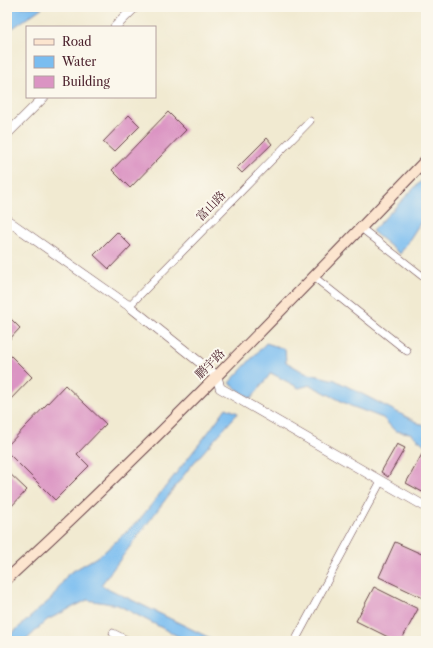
<svg xmlns="http://www.w3.org/2000/svg" width="433" height="648" font-family="'Libre Caslon Text','Noto Serif SC',serif">
	<style>
		.water { fill: #7abdf0; stroke: #626e8e }
		.building { fill: #db94c3 }
		.lines { fill: none; stroke-linecap: round; stroke-linejoin: round }
		.minor-casing { stroke: #633d44; stroke-width: 8 }
		.tertiary-casing { stroke: #633d44; stroke-width: 10 }
		.secondary-casing { stroke: #633d44; stroke-width: 12 }
		.minor { stroke: #fff; stroke-width: 7 }
		.tertiary { stroke: #fff; stroke-width: 9 }
		.secondary { stroke: #fce5cf; stroke-width: 10 }
		.labels { text-anchor: middle; stroke-width: 4; stroke-linejoin: round; paint-order: stroke }
		.street-label { font-size: 12px; fill: #4a1f2b; stroke: #fbf7ec }
	</style>
	<rect width="100%" height="100%" fill="#fbf7ec"/>
	<filter id="ink" filterUnits="userSpaceOnUse"><feTurbulence type="fractalNoise" baseFrequency=".025" numOctaves="2"/><feDisplacementMap in="SourceGraphic" scale="8" xChannelSelector="R" yChannelSelector="G"/><feConvolveMatrix kernelMatrix="1 2 1 2 8 2 1 2 1" color-interpolation-filters="sRGB"/></filter>
	<filter id="wash" filterUnits="userSpaceOnUse"><feTurbulence type="fractalNoise" baseFrequency=".012" numOctaves="4" result="noise"/><feDisplacementMap in="SourceGraphic" scale="16" xChannelSelector="R" yChannelSelector="G"/><feGaussianBlur stdDeviation="0.9" result="paint"/><feColorMatrix in="noise" values="0 0 0 0 0 0 0 0 0 0 0 0 0 0 0 0 0 1.4 0 .05"/><feComposite in="paint" operator="in"/></filter>
	<g filter="url(#wash)">
		<rect width="100%" height="100%" fill="#f1ead1"/>
		<g class="water">
			<polygon points="7,7 43,7 7,32"/>
			<polygon points="426,176 426,214 400,254 372,231"/>
			<polygon points="266,343 285,349 286,362 305,373 335,380 426,427 426,446 410,433 395,431 383,418 351,406 310,385 299,388 271,373 251,399 229,383"/>
			<polygon points="226,408 238,413 190,467 101,585 216,641 187,641 118,605 87,600 47,620 25,641 7,641 7,638 9,636 52,598 68,574 102,554 140,519 207,434"/>
		</g>
		<g id="blocks">
			<g class="building">
				<polygon points="168,112 186,130 130,188 112,170"/>
				<polygon points="129,115 140,126 114,152 103,142"/>
				<polygon points="267,138 272,144 242,173 237,168"/>
				<polygon points="117,232 131,246 109,269 94,255"/>
				<polygon points="7,315 20,328 7,342"/>
				<polygon points="7,352 32,377 7,403"/>
				<polygon points="65,385 106,424 77,454 89,466 55,500 7,452 7,446"/>
				<polygon points="397,444 405,448 388,477 381,472"/>
				<polygon points="426,447 426,494 406,483"/>
				<polygon points="7,471 27,490 7,511"/>
				<polygon points="395,542 426,556 426,592 423,598 379,577"/>
				<polygon points="374,587 418,609 401,641 396,641 356,621"/>
			</g>
		</g>
	</g>
	<g filter="url(#ink)">
		<use href="#blocks" fill-opacity="0" stroke="#633d44" stroke-width="1"/>
		<g class="lines">
			<g class="minor-casing">
				<g id="minor">
					<polyline points="361,228 426,279"/>
					<polyline points="314,277 407,351"/>
					<polyline points="129,306 310,121"/>
					<polyline points="113,633 129,641"/>
					<polyline points="295,641 381,481"/>
				</g>
			</g>
			<g class="tertiary-casing">
				<g id="tertiary">
					<polyline points="115,27 135,7"/>
					<polyline points="7,134 44,97"/>
					<polyline points="7,220 129,306 217,376 220,388 426,507"/>
				</g>
			</g>
			<g class="secondary-casing">
				<path id="secondary" d="M7 579C152 446 289 303 426 160"/>
			</g>
			<use href="#minor" class="minor"/>
			<use href="#tertiary" class="tertiary"/>
			<use href="#secondary" class="secondary"/>
		</g>
	</g>
	<g class="labels">
		<g class="street-label">
			<text transform="translate(211 206) rotate(-46)" y="4">富山路</text>
			<text transform="translate(210 364) rotate(-45)" y="4">鹏宇路</text>
		</g>
	</g>
	<rect width="433" height="648" fill="none" stroke="#fbf7ec" stroke-width="24"/>
	<rect x="26" y="26" width="130" height="72" fill="#fbf7ec" stroke="#b4a19f"/>
	<rect x="34" y="39" width="20" height="6" fill="#fce5cf" stroke="#b4a19f"/>
	<text x="62" y="46" font-size="12" fill="#4a1f2b">Road</text>
	<rect x="34" y="56" width="20" height="12" fill="#7abdf0" stroke="#b4a19f"/>
	<text x="62" y="66" font-size="12" fill="#4a1f2b">Water</text>
	<rect x="34" y="76" width="20" height="12" fill="#db94c3" stroke="#b4a19f"/>
	<text x="62" y="86" font-size="12" fill="#4a1f2b">Building</text>
</svg>
